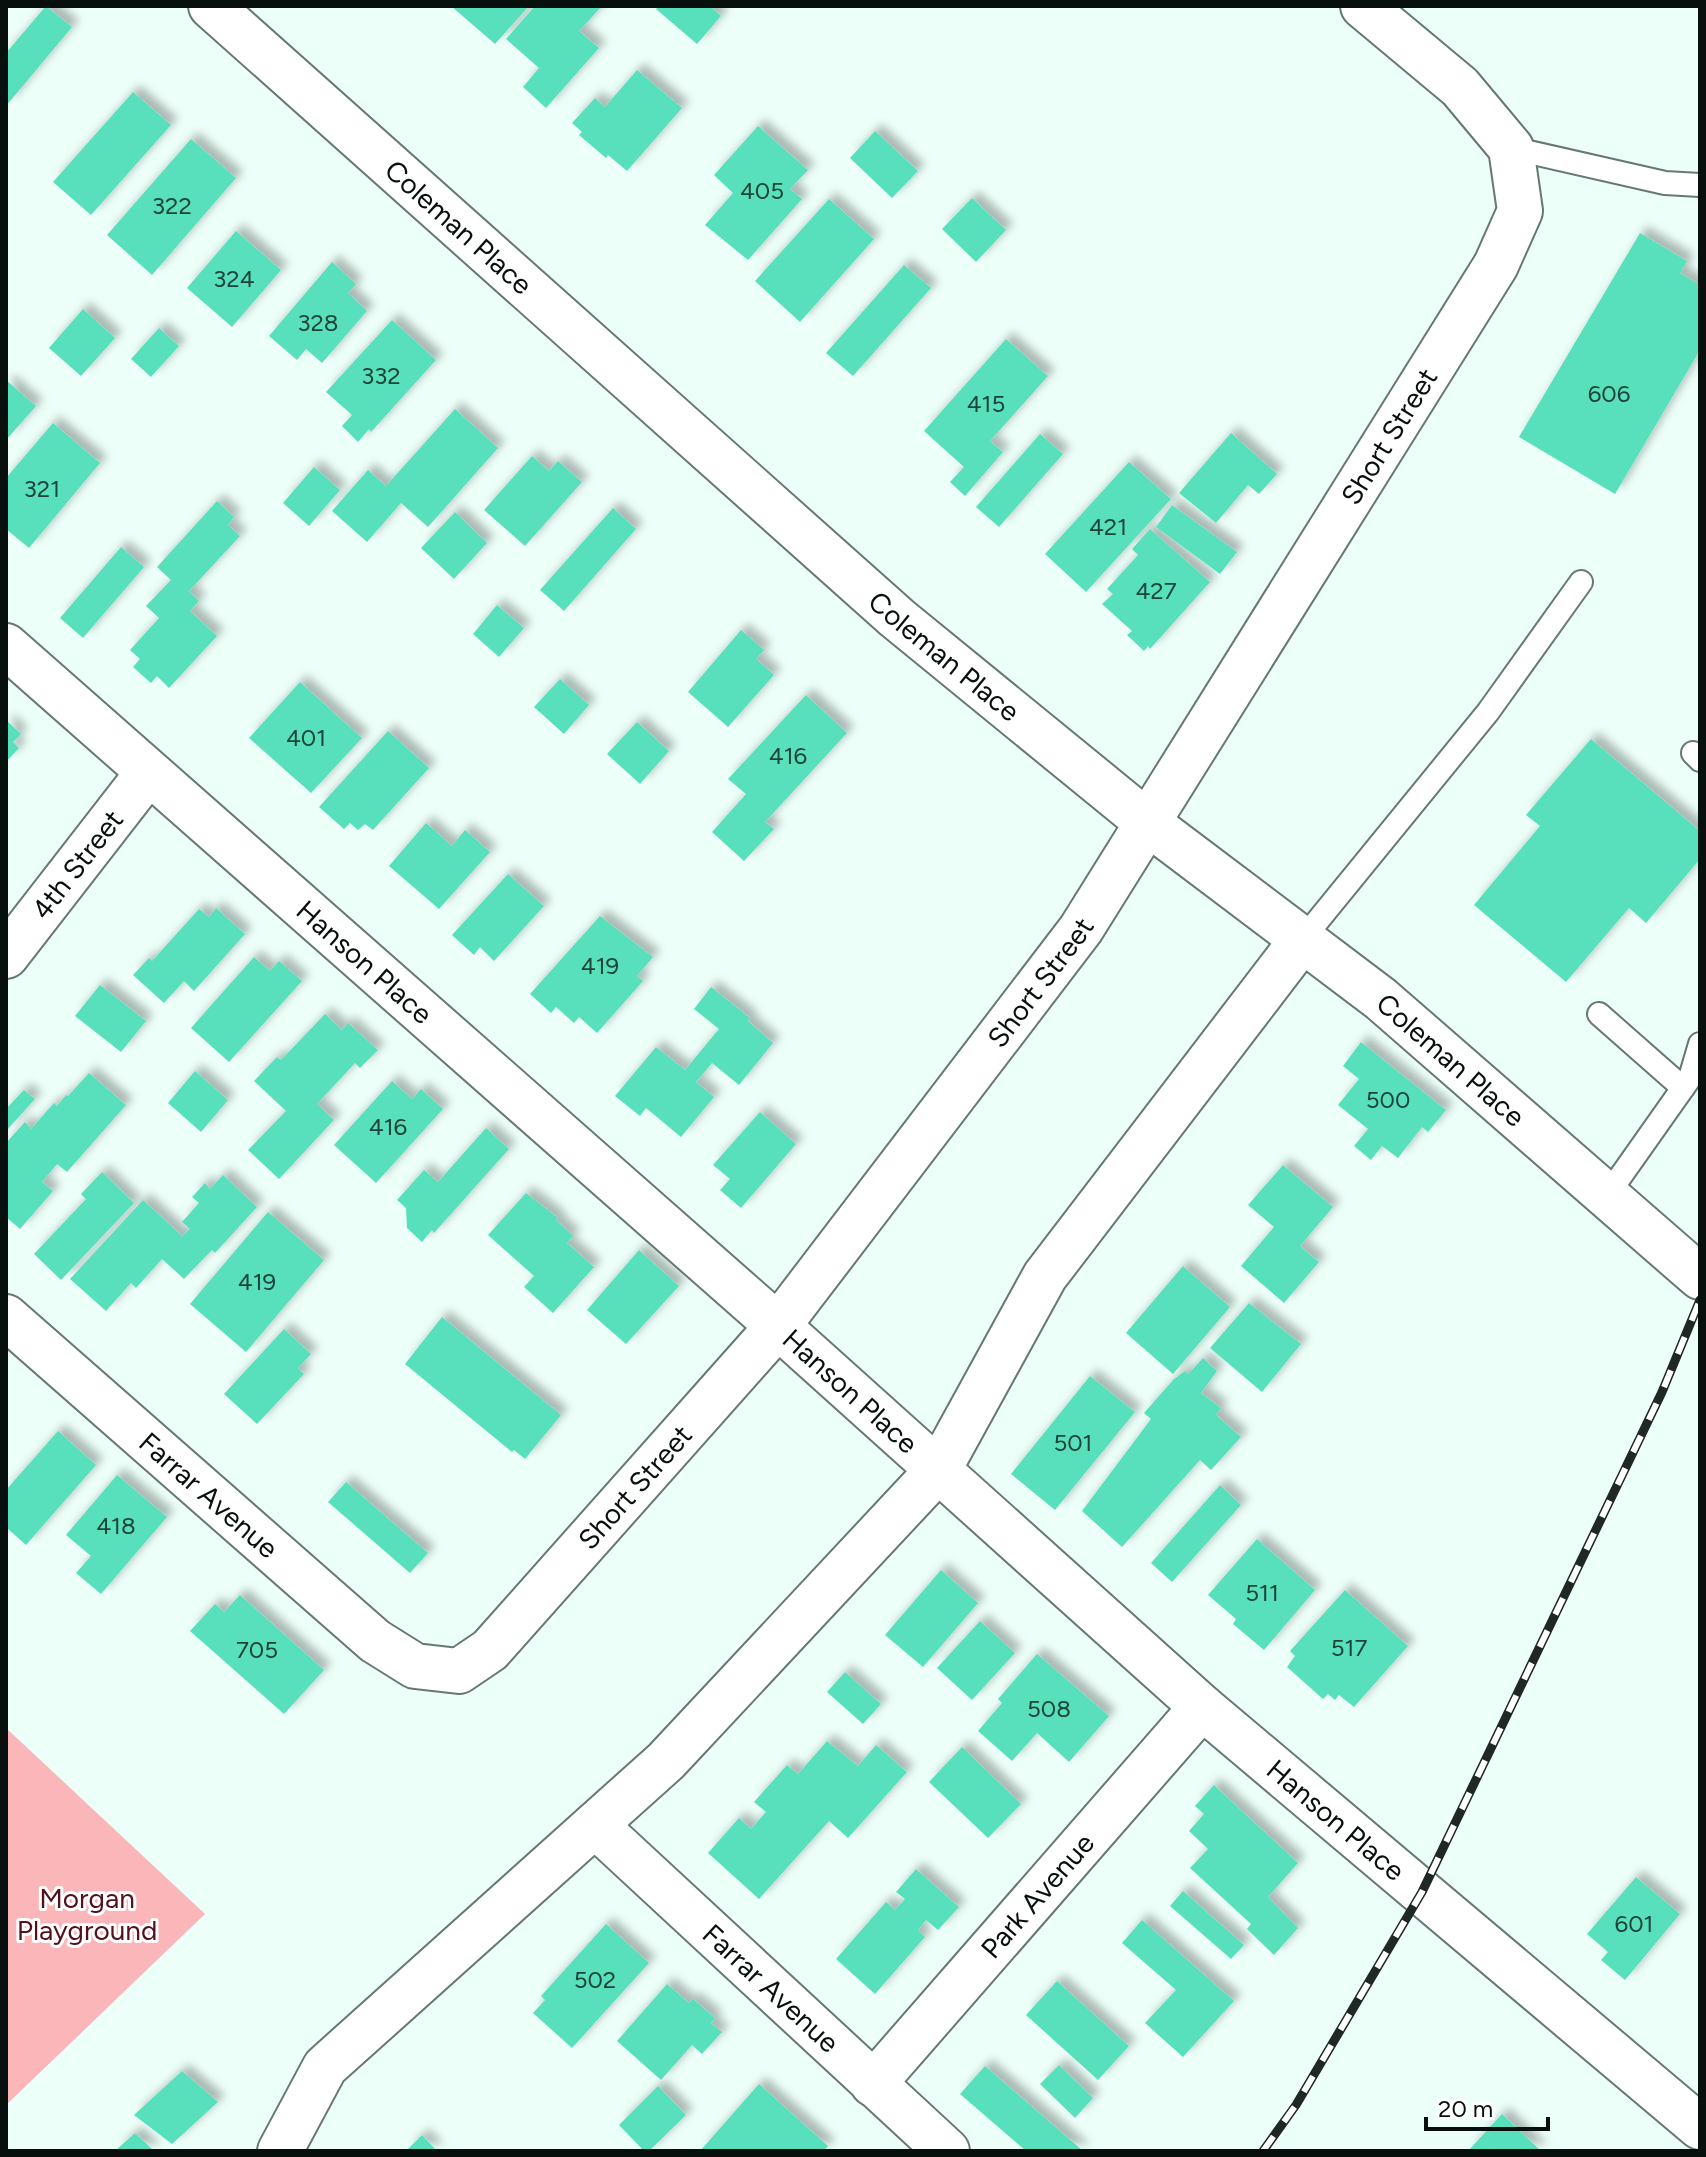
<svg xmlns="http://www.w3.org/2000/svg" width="1706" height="2157" font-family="Figtree,sans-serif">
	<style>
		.park { fill: #fab6b9 }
		.building { fill: #58dfbb; filter: url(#shadow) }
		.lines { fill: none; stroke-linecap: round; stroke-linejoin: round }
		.lane-casing { stroke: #657972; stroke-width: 26 }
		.street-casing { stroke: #657972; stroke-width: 48 }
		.lane { stroke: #fff; stroke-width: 22 }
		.street { stroke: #fff; stroke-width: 44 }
		.rail-casing { stroke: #1f2825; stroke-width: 9 }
		.rail { stroke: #fff; stroke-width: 6; stroke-dasharray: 18; stroke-linecap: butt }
		.labels { text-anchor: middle; stroke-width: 6; stroke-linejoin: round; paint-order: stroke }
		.number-label { font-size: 24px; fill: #1c4438 }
		.street-label { font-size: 28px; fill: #08100d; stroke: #fff }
		.park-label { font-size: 28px; fill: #52111b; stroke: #fff }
	</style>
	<defs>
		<filter id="shadow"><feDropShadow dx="7" dy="-7" stdDeviation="4" flood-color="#0004"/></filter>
	</defs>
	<rect width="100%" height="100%" fill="#ecfff8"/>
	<polygon class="park" points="6,1728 205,1914 6,2105"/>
	<g class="building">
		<polygon points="46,6 72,27 6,106 6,53"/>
		<polygon points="451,6 529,6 495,44"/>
		<polygon points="535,6 602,6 579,31 599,48 546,108 523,87 539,68 506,39"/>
		<polygon points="659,6 710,6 721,16 697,44 656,9"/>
		<polygon points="637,70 682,108 627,171 608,155 606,158 579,135 582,132 572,123 595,98 605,107"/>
		<polygon points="133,92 171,125 91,215 53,182"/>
		<polygon points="758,126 808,170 790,189 802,199 748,260 705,225 733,193 714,175"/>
		<polygon points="875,131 918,171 892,198 850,158"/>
		<polygon points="191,139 236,178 152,275 107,235"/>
		<polygon points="972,198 1006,230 976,262 942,229"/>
		<polygon points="829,199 874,239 800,322 755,281"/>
		<polygon points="236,231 281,270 232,327 187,288"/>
		<polygon points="1640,233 1687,261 1680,273 1700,285 1700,350 1615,494 1519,437"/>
		<polygon points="332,262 356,284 348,293 367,311 322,363 306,349 297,360 269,336"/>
		<polygon points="904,265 931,288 853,376 826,353"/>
		<polygon points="83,309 115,338 81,376 49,348"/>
		<polygon points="392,320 436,360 371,432 369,429 358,442 342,426 352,415 326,392"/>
		<polygon points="159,328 179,346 151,377 131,359"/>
		<polygon points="1006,339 1048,376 990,441 1003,452 965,496 950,482 964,467 924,431"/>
		<polygon points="6,380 36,406 6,440"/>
		<polygon points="455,409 498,448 428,527 401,503 367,542 332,511 368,470 386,486"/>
		<polygon points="53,423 100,463 29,548 6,529 6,478"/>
		<polygon points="1231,433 1277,474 1259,494 1248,485 1216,523 1179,493"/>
		<polygon points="1040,434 1063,454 999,527 976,507"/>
		<polygon points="532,456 549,471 558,461 582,482 525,546 484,510"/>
		<polygon points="1129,462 1171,499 1086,592 1045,554"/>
		<polygon points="314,467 340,490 309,526 283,503"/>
		<polygon points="217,501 234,517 228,525 240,536 189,591 199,601 190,611 217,636 169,688 157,676 151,683 133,667 140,659 130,650 159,618 146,606 171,580 157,567"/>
		<polygon points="1172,505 1237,552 1220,574 1156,527"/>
		<polygon points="613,508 636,529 564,611 540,590"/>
		<polygon points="455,512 487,543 454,579 421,548"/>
		<polygon points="1150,529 1210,582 1150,649 1148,646 1144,651 1127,635 1132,631 1102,604 1113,594 1107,589 1138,555 1132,549"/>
		<polygon points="121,547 144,567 83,638 60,618"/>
		<polygon points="497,605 524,628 499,657 473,634"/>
		<polygon points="741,630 764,650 756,659 774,675 728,727 688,692"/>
		<polygon points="560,679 589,705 564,734 534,707"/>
		<polygon points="300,682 362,738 311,793 249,738"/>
		<polygon points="806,695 847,733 765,822 774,829 744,861 712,832 746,794 728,779"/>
		<polygon points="6,720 21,734 13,742 19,748 6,762"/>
		<polygon points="637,722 669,751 640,784 607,754"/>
		<polygon points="388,731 429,768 373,830 365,824 358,830 350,823 344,829 319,807"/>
		<polygon points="1591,739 1700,831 1700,859 1646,923 1629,908 1566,982 1474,905 1540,826 1526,815"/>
		<polygon points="426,823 452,846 465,830 490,852 439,909 389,866"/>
		<polygon points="508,874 544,906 494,961 480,947 474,955 452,935"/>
		<polygon points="216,908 245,934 194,991 184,981 164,1003 133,975 149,958 152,961 199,909 209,917"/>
		<polygon points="600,916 653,957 637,976 643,981 597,1033 579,1017 574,1023 556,1007 551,1013 530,994"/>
		<polygon points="254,957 270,971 279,961 302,981 229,1062 191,1028"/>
		<polygon points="100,985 146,1021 121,1052 75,1016"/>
		<polygon points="711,987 750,1018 748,1021 773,1043 739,1085 712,1063 696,1082 714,1097 681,1137 646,1108 640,1116 615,1096 656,1047 685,1070 719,1029 694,1009"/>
		<polygon points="325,1014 342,1030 348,1023 378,1050 360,1068 355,1063 317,1104 334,1120 279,1179 248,1150 286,1111 254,1081 277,1057 281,1060"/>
		<polygon points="1361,1042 1446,1110 1428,1132 1422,1127 1398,1158 1382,1146 1371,1160 1354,1146 1368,1129 1338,1105 1359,1079 1343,1066"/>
		<polygon points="195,1071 228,1100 201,1132 168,1103"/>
		<polygon points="89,1073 126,1105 67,1172 57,1164 42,1182 53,1191 20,1229 6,1217 6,1143 25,1122 31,1129 54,1103 57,1106 66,1095 68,1096"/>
		<polygon points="392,1081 412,1099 421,1089 443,1109 376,1183 334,1145"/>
		<polygon points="24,1090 35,1099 6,1131 6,1109"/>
		<polygon points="760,1112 796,1144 741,1208 720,1190 730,1179 713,1165"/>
		<polygon points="486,1128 509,1149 434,1233 432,1230 422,1242 407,1228 406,1208 397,1200 424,1170 438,1182"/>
		<polygon points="1283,1165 1333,1207 1300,1246 1319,1262 1284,1303 1241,1266 1274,1227 1248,1205"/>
		<polygon points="102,1172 134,1203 61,1280 34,1254 86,1199 81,1194"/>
		<polygon points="223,1175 257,1207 215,1253 212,1250 184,1279 162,1259 136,1288 131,1283 106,1311 70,1279 143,1200 182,1236 190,1229 182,1222 199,1203 192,1197 205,1183 210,1189"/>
		<polygon points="526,1193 558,1218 556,1220 573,1236 567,1243 594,1267 553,1313 524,1287 534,1276 488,1235"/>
		<polygon points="268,1212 324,1260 246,1352 190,1304"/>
		<polygon points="639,1250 679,1286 626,1344 587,1310"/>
		<polygon points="1183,1266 1230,1307 1173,1374 1126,1333"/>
		<polygon points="1249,1303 1301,1344 1262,1392 1210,1348"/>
		<polygon points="442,1317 561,1415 525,1459 514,1450 512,1452 405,1364"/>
		<polygon points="284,1329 311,1354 298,1368 304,1374 257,1424 224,1394"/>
		<polygon points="1203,1358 1217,1371 1201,1393 1221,1408 1216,1415 1241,1437 1211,1470 1200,1460 1122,1547 1082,1511 1151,1419 1144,1413 1174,1379 1185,1371 1188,1374"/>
		<polygon points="1090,1376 1135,1412 1055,1510 1011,1474"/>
		<polygon points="58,1431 96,1465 26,1545 6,1527 6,1490"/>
		<polygon points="117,1475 167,1517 101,1594 76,1573 91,1556 66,1535"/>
		<polygon points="346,1482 428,1553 410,1573 328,1502"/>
		<polygon points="1220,1485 1241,1505 1172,1582 1151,1563"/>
		<polygon points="1257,1539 1315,1590 1264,1650 1233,1624 1236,1619 1208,1595"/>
		<polygon points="941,1570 978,1603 923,1667 885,1635"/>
		<polygon points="1345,1590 1408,1646 1354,1707 1339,1695 1335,1700 1328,1694 1323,1699 1287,1667 1295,1656 1290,1651"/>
		<polygon points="240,1595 324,1670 284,1714 190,1631 215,1604 224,1612"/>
		<polygon points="980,1621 1015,1653 972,1700 937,1668"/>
		<polygon points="1037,1654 1109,1716 1069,1762 1037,1733 1012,1761 978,1731 1002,1703 998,1699"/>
		<polygon points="845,1672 881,1704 863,1724 827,1692"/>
		<polygon points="827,1741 858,1766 876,1745 907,1772 848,1838 829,1821 759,1899 708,1853 739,1818 751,1829 766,1812 754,1802 787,1765 798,1774"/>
		<polygon points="962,1747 1021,1804 988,1838 929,1782"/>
		<polygon points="1214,1785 1298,1863 1268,1897 1298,1928 1274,1955 1247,1929 1251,1924 1190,1868 1208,1849 1189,1831 1204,1814 1195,1806"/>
		<polygon points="916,1869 959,1907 938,1930 926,1920 918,1930 925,1937 875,1994 836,1959 886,1902 895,1910 905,1899 896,1892"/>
		<polygon points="1636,1877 1680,1914 1625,1980 1601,1960 1608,1952 1587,1934"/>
		<polygon points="1183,1891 1244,1945 1231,1959 1170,1906"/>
		<polygon points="1142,1920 1234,2001 1183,2057 1145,2023 1176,1990 1122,1943"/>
		<polygon points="606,1924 649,1963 572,2048 533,2013 545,2000 541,1996"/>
		<polygon points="1057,1981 1129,2046 1098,2080 1026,2015"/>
		<polygon points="667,1984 689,2003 693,1999 715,2018 711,2023 722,2032 702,2054 692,2045 661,2080 617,2041"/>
		<polygon points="1059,2065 1093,2098 1075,2118 1040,2084"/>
		<polygon points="985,2066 1083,2151 1026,2151 960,2094"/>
		<polygon points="182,2071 218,2102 172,2144 134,2115"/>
		<polygon points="759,2084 828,2146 824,2151 700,2151"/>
		<polygon points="658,2086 686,2115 649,2151 644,2151 619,2125"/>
		<polygon points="1502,2114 1541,2151 1468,2151"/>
		<polygon points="135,2133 154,2151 115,2151"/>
		<polygon points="422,2135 437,2151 406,2151"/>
	</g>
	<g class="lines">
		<g class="lane-casing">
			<g id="lane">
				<polyline points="1511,148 1665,183 1700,185"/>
				<polyline points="1693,753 1700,760"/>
				<polyline points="1302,940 1488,712 1581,582"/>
				<polyline points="1599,1014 1683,1088"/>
				<polyline points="1606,1197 1690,1078 1700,1044"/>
			</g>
		</g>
		<g class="street-casing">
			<g id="street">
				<path id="s1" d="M211 6 897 618 1148 823 1381 999 1700 1277"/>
				<path id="s2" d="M6 646 778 1326 1202 1707 1700 2127"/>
				<path id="s3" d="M6 956 148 773"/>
				<path id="s4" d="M6 1317 375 1641 415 1666 459 1671 490 1650 778 1326 1081 929 1496 265 1520 211 1511 148 1460 87 1363 6"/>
				<path id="s5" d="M595 1825 947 2151"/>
				<path id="s6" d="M873 2084 1202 1707"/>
				<polyline points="280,2151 325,2067 666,1761 939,1469 1045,1276 1302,940"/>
			</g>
		</g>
		<use href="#lane" class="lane"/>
		<use href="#street" class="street"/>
		<g class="rail-casing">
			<polyline id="rail" points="1263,2151 1296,2105 1422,1892 1662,1392 1700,1300"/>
		</g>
		<use href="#rail" class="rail"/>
	</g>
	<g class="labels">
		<g class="number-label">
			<text x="762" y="199">405</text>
			<text x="172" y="214">322</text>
			<text x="234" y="287">324</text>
			<text x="318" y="331">328</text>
			<text x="381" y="384">332</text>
			<text x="1609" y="402">606</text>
			<text x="986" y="412">415</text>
			<text x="42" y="497">321</text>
			<text x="1108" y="535">421</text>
			<text x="1156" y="599">427</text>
			<text x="306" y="746">401</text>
			<text x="788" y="764">416</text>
			<text x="600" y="974">419</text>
			<text x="1388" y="1108">500</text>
			<text x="388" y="1135">416</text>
			<text x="257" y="1290">419</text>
			<text x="1073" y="1451">501</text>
			<text x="116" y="1534">418</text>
			<text x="1262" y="1601">511</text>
			<text x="1349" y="1656">517</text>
			<text x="257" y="1658">705</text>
			<text x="1049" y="1717">508</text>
			<text x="1634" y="1932">601</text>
			<text x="595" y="1988">502</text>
		</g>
		<g class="street-label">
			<text dy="10" stroke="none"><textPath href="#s1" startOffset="332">Coleman Place</textPath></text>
			<text dy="10" stroke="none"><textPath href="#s4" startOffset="2134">Short Street</textPath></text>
			<text dy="10" stroke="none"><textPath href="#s1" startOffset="980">Coleman Place</textPath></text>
			<text dy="10" stroke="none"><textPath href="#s3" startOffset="116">4th Street</textPath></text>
			<text dy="10" stroke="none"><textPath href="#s2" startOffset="478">Hanson Place</textPath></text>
			<text dy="10" stroke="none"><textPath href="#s4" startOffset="1486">Short Street</textPath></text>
			<text dy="10" stroke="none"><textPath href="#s1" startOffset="1628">Coleman Place</textPath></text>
			<text dy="10" stroke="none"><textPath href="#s2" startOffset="1126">Hanson Place</textPath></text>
			<text dy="10" stroke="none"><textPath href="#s4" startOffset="838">Short Street</textPath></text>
			<text dy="10" stroke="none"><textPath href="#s4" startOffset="270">Farrar Avenue</textPath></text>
			<text dy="10" stroke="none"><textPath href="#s2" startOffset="1774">Hanson Place</textPath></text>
			<text dy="10" stroke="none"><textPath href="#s6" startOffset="250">Park Avenue</textPath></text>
			<text dy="10" stroke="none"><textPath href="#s5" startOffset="240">Farrar Avenue</textPath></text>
		</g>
		<g class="park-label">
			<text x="87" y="1908">Morgan<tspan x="87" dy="32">Playground</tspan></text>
		</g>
	</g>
	<rect width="1706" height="2157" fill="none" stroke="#08100d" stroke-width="16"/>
	<path d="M1426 2117v12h122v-12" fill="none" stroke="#08100d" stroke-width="4"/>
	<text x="1438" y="2117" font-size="24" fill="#08100d" stroke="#ffffff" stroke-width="6" paint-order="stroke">20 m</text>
</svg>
